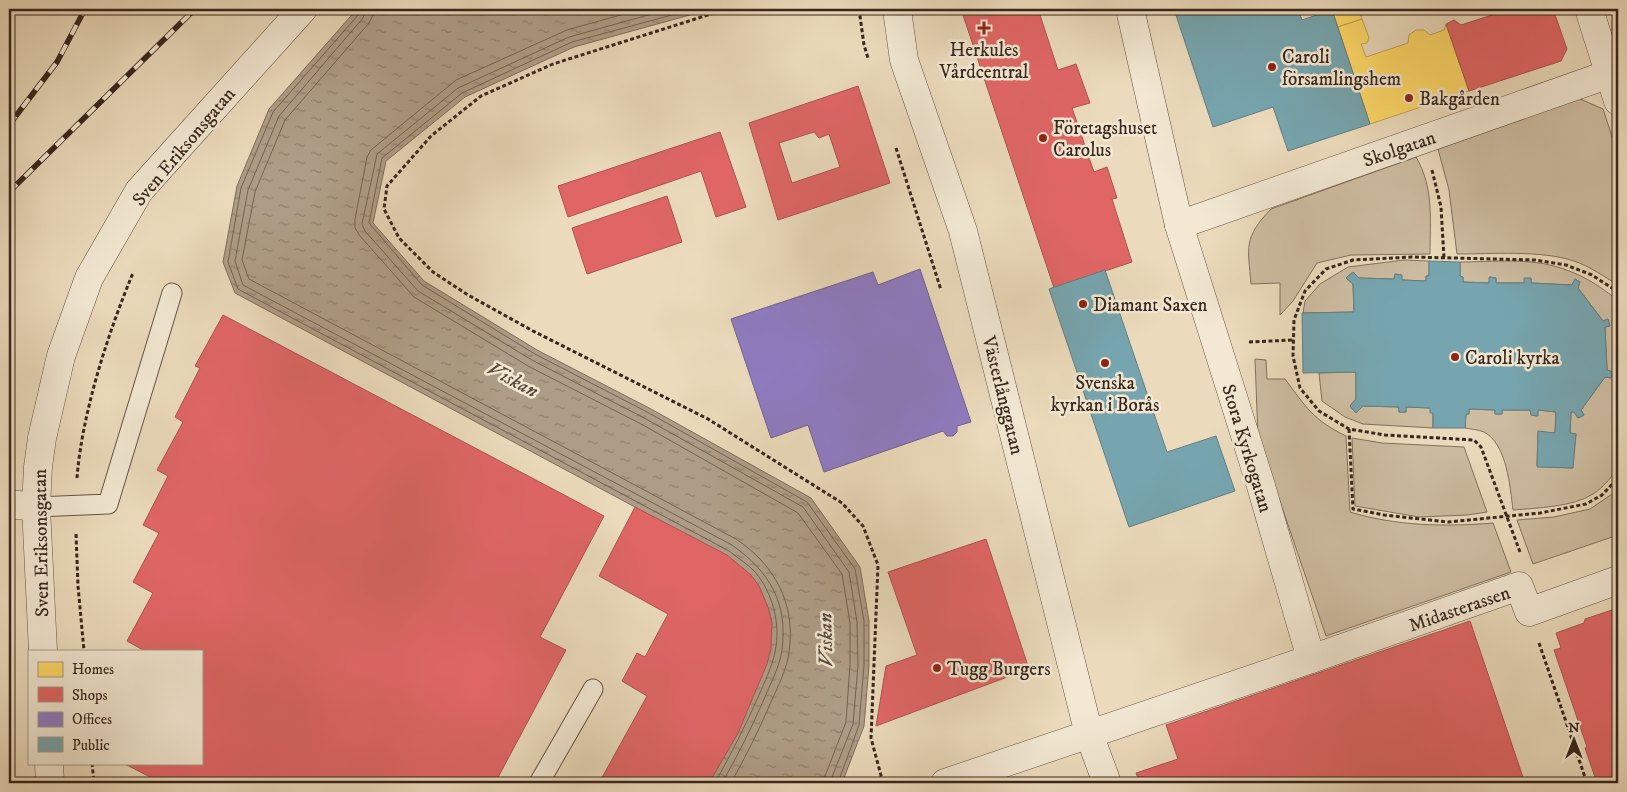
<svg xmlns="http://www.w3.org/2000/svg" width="1627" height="792" font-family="'IM FELL DW Pica',serif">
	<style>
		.green { fill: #cdbca1; stroke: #82715f }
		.water { fill: url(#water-ripples); stroke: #7f6d5c }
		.homes { fill: #ffd966; stroke: #c3a350 }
		.shops { fill: #e06666; stroke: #ae5350; fill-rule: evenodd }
		.offices { fill: #8e7cc3; stroke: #746291 }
		.public { fill: #76a5af; stroke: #637f83 }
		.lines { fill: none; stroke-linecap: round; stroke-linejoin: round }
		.shore { stroke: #736252; stroke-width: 1 }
		.service-casing { stroke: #655345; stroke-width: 21 }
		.pedestrian-casing { stroke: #655345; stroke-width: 29 }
		.minor-casing { stroke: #655345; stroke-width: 29 }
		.tertiary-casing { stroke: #655345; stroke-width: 29 }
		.path { stroke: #38261d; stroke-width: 3; stroke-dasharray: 4 2.5; stroke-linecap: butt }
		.service { stroke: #f2e8d3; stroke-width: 19 }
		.pedestrian { stroke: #f2e8d3; stroke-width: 28 }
		.minor { stroke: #f2e8d3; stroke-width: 28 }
		.tertiary { stroke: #f2e8d3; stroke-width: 28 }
		.rail-casing { stroke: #38261d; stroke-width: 5.5 }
		.rail { stroke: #f2e8d3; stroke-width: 4; stroke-dasharray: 11; stroke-linecap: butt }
		.poi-dot { fill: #8f2418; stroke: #f2e8d3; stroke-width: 2 }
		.labels { text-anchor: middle; stroke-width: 5; stroke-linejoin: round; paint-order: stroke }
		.poi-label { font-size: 19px; fill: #38261d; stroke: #f2e8d3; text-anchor: start }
		.street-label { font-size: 19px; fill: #38261d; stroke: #f2e8d3 }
		.water-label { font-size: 20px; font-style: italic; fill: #5b4a3c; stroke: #f2e8d3 }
	</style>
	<defs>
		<pattern id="water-ripples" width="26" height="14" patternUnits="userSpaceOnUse" patternTransform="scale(1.25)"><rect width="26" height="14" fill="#ae9d86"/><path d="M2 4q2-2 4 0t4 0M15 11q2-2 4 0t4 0" fill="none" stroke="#8f806d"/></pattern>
	</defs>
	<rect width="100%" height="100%" fill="#ebdbbc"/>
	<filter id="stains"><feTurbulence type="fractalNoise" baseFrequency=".004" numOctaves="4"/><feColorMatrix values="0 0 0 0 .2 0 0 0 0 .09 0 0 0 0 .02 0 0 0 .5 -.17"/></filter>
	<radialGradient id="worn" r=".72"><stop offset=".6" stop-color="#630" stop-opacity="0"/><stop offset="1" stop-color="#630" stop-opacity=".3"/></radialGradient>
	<g class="green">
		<path d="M1578 98 1603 109 1618 155V285C1605 277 1589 266 1574 261 1541 250 1492 254 1457 254L1449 190 1438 149Z"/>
		<path d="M1416 157C1434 188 1430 219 1430 254L1351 255 1317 263 1293 301 1280 315V283L1251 284C1248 247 1243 238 1271 209Z"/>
		<polygon points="1404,260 1429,261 1429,276 1426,276 1426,281 1402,280 1401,275 1395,274 1394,279 1359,278 1353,272 1346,278 1353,284 1354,312 1303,313 1305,301 1320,284 1348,267"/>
		<path d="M1460 262C1489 262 1526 258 1554 266 1577 272 1600 285 1618 301V469C1611 477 1603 488 1593 494 1573 507 1537 508 1513 510 1510 487 1507 444 1484 432 1479 430 1471 429 1465 428L1466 414H1469V409L1495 410V414H1502V410H1530L1531 415 1537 416 1538 410 1556 412 1555 433 1538 432 1537 466 1572 468 1576 434 1570 433 1571 412H1574L1578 418 1584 415 1581 410 1605 377 1611 378 1613 372 1607 370 1605 327 1610 326 1608 319 1603 321 1578 288 1580 282 1575 279 1572 285 1531 283V278L1524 283H1496V278L1490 277 1489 283 1463 282V277L1460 276Z"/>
		<path d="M1255 359 1266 360 1267 379H1285C1306 407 1313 420 1346 436L1350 512C1396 526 1445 527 1493 523L1511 572 1326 636 1258 437Z"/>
		<polygon points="1356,372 1356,399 1350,406 1356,413 1363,406 1399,407 1399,412 1406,412 1406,407 1430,408 1433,413 1433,428 1363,424 1345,417 1322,401 1319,373"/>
		<polygon points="1352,438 1382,443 1464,447 1487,512 1467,515 1419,517 1355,506"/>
		<polygon points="1618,490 1618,535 1533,564 1517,520 1554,517 1590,509"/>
	</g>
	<polygon class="water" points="357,9 708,9 697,13 574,47 465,97 386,161 373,223 424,281 537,350 651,409 811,498 860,567 869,621 869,665 864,726 842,783 709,783 738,733 772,623 769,610 759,586 635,507 235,293 223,262 237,186 269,109"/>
	<g class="homes">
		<polygon points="1332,9 1359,9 1362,19 1338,27"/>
		<polygon points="1362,19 1369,38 1367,43 1361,44 1366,57 1408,43 1409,35 1416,30 1424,30 1430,35 1444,30 1446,24 1469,91 1370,124 1338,27"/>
	</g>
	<g class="shops">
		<polygon points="961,9 1038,9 1058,70 1076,64 1090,103 1072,108 1094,172 1107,167 1117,198 1112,199 1132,262 1054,288"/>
		<polygon points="1494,9 1553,9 1567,49 1561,61 1469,91 1446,24 1454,20 1461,25 1495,14"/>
		<path d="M858 86 890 183 778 220 749 123ZM814 132 819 138 829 134 840 167 792 183 779 143Z"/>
		<polygon points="720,132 746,207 716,217 701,171 568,217 558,186"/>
		<polygon points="667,196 682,242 587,274 572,228"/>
		<polygon points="223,315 604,516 540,637 566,650 495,783 152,783 154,779 125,764 201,763 201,651 145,651 127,641 153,593 133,582 159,533 143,525 168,476 157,470 183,422 175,417 200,368 195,366"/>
		<polygon points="635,507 727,555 751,575 759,586 769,610 772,623 771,649 767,664 738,733 709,783 599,783 647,696 622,681 637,653 645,657 668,614 599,576"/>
		<polygon points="986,539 1029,669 876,726 886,666 917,655 888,572"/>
		<polygon points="1618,608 1618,783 1597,783 1585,748 1587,747 1554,650 1561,648 1556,633 1584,623 1585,619"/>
		<polygon points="1470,621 1525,783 1140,783 1136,773 1178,759 1166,725"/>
	</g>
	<polygon class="offices" points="920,269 971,422 957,426 957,432 953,436 947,436 943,431 824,472 808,425 771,438 731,319 873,272 878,285"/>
	<g class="public">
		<polygon points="1174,9 1298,9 1302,20 1332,10 1370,124 1288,151 1273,107 1213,127"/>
		<polygon points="1429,261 1460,262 1460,276 1463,277 1463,282 1489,283 1489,277 1496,278 1496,283 1524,283 1524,278 1531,278 1531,283 1572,285 1575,279 1580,282 1578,288 1603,321 1608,319 1610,326 1605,327 1607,370 1613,372 1611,378 1605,377 1581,410 1584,415 1578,418 1574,412 1571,412 1570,433 1576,434 1573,468 1537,467 1538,431 1555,433 1556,412 1538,410 1538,416 1531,415 1530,410 1502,410 1502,414 1495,414 1495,410 1469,409 1469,414 1466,414 1465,428 1433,428 1433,413 1430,413 1430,408 1406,407 1406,412 1399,412 1399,407 1363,406 1356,413 1350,406 1356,399 1356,372 1303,373 1302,313 1354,312 1353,284 1346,278 1353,272 1359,278 1394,279 1395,274 1402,275 1402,280 1426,281 1426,276 1429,276"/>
		<polygon points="1105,270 1167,452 1216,436 1235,491 1129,527 1049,289"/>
	</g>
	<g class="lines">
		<g class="shore">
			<path d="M360 9 359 14 273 112 241 188 228 262 238 289 729 551C738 558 749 565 756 573 773 594 781 625 775 652 772 667 765 681 759 695 746 725 731 754 715 783"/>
			<path d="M366 9 363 18 279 116 248 190 235 261 243 285 732 545C770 572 788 603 782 650 780 666 771 682 765 697 752 727 738 755 722 783"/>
			<path d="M374 9 373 15 369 23 285 120 255 192 242 260 249 279 736 539C775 565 796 604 789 652 787 669 778 686 771 702 759 730 746 756 731 783"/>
			<polyline points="642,9 567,30 456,80 371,150 367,157 355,219 355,228 360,236 414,297 528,366 643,425 798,513 842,574 850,623 850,665 846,722 825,776 824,783"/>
			<polyline points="670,9 569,37 458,88 377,154 362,224 365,231 418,291 532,360 646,419 803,507 849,572 857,622 858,665 853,724 832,777 831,783"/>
			<polyline points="694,9 572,42 462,93 382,158 369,223 422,285 535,354 649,413 807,502 855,569 864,621 864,665 859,725 838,783"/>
		</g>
		<g class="service-casing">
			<g id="service">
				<polyline points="36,507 108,504 172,293"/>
				<polyline points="539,783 593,689"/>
			</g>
		</g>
		<g class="pedestrian-casing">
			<polyline id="pedestrian" points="1589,9 1618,101"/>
		</g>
		<g class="minor-casing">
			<g id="minor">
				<polyline points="899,9 898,17 904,60 963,231 1089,734 1107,783"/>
				<polyline points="1130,9 1179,225 1261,486 1311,659"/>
				<polyline points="1179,225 1618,71"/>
				<polyline points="9,504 36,507"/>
				<polyline points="945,783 1311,659 1519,586 1529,612 1618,580"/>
			</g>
		</g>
		<g class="tertiary-casing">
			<g id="tertiary">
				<polyline points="43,651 36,507 38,467 42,438 61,356 89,278 139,191 303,9"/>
				<polyline points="49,763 50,783"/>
			</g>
		</g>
		<g class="path">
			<polyline points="727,9 553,64 481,96 431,136 387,186 384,209 399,238 433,272 468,295 533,331 708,419 842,503 863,526 878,565 871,738 883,783"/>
			<polyline points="859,9 864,45 868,58"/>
			<polyline points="896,148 941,290"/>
			<polyline points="1432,170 1441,207 1444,258"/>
			<polyline points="1249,342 1293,340"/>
			<polyline points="1349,429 1353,509 1384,515 1448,522 1540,513 1586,504 1602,495 1618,478"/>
			<path d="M77 478C82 413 108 333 133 273"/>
			<polyline points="76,534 78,586 84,651"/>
			<polyline points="1520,552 1481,447 1474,440 1385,435 1349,429 1319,411 1300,388 1293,356 1294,320 1305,291 1326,269 1353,260 1412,257 1535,260 1566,265 1592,275 1618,292"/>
			<polyline points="1539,643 1587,783"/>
			<polyline points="92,763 94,783"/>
		</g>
		<use href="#service" class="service"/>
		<use href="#pedestrian" class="pedestrian"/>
		<use href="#minor" class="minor"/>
		<use href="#tertiary" class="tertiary"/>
		<g class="rail-casing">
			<g id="rail">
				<polyline points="9,125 57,62 85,9"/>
				<polyline points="9,192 195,9"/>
			</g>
		</g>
		<use href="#rail" class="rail"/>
	</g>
	<g class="poi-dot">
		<path d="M981.5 20.5h5v5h5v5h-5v5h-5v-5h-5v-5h5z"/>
		<circle cx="1272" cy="67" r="5"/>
		<circle cx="1409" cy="98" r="5"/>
		<circle cx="1043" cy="138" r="5"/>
		<circle cx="1083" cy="304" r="5"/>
		<circle cx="1455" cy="357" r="5"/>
		<circle cx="1105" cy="363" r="5"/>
		<circle cx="937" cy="668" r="5"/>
	</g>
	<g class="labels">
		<g class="poi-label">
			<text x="984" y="56" text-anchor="middle">Herkules<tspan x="984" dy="22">Vårdcentral</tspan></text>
			<text x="1282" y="63">Caroli<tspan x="1282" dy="22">församlingshem</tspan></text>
			<text x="1419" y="105">Bakgården</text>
			<text x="1053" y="134">Företagshuset<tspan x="1053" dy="22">Carolus</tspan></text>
			<text x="1093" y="311">Diamant Saxen</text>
			<text x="1465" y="364">Caroli kyrka</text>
			<text x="1105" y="389" text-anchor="middle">Svenska<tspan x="1105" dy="22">kyrkan i Borås</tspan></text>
			<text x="947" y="675">Tugg Burgers</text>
		</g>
		<g class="street-label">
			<text transform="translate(183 146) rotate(-50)" y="7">Sven Eriksonsgatan</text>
			<text transform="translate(1399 148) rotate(-19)" y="7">Skolgatan</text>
			<text transform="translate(1004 395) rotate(76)" y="7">Västerlånggatan</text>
			<text transform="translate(1248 448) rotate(73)" y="7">Stora Kyrkogatan</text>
			<text transform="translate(40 543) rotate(-91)" y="7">Sven Eriksonsgatan</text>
			<text transform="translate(1459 608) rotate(-19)" y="7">Midasterassen</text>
		</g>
		<g class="water-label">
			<text transform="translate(513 379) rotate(28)" y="7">Viskan</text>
			<text transform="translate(825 640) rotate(-91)" y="7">Viskan</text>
		</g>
	</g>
	<rect width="1627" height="792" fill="none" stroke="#ebdbbc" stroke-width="30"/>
	<rect x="10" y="10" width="1607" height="772" fill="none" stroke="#38261d" stroke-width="2.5"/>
	<rect x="15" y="15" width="1597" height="762" fill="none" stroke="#38261d"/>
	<rect x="28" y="650" width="175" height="115" fill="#f2e8d3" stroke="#a89a8a"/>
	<rect x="38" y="662" width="25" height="15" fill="#ffd966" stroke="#a89a8a"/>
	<text x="72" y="674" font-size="15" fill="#38261d">Homes</text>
	<rect x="38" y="687" width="25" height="15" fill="#e06666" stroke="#a89a8a"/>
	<text x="72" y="700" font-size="15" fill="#38261d">Shops</text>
	<rect x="38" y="712" width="25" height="15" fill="#8e7cc3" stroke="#a89a8a"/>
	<text x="72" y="724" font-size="15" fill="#38261d">Offices</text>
	<rect x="38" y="737" width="25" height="15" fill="#76a5af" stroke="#a89a8a"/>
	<text x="72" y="750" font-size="15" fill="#38261d">Public</text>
	<g transform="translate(1574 740)" stroke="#f2e8d3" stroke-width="4" paint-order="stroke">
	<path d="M0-4L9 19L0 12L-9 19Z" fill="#38261d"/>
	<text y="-8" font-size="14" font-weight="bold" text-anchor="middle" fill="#38261d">N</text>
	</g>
	<rect width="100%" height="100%" filter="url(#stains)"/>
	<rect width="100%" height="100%" fill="url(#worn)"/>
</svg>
